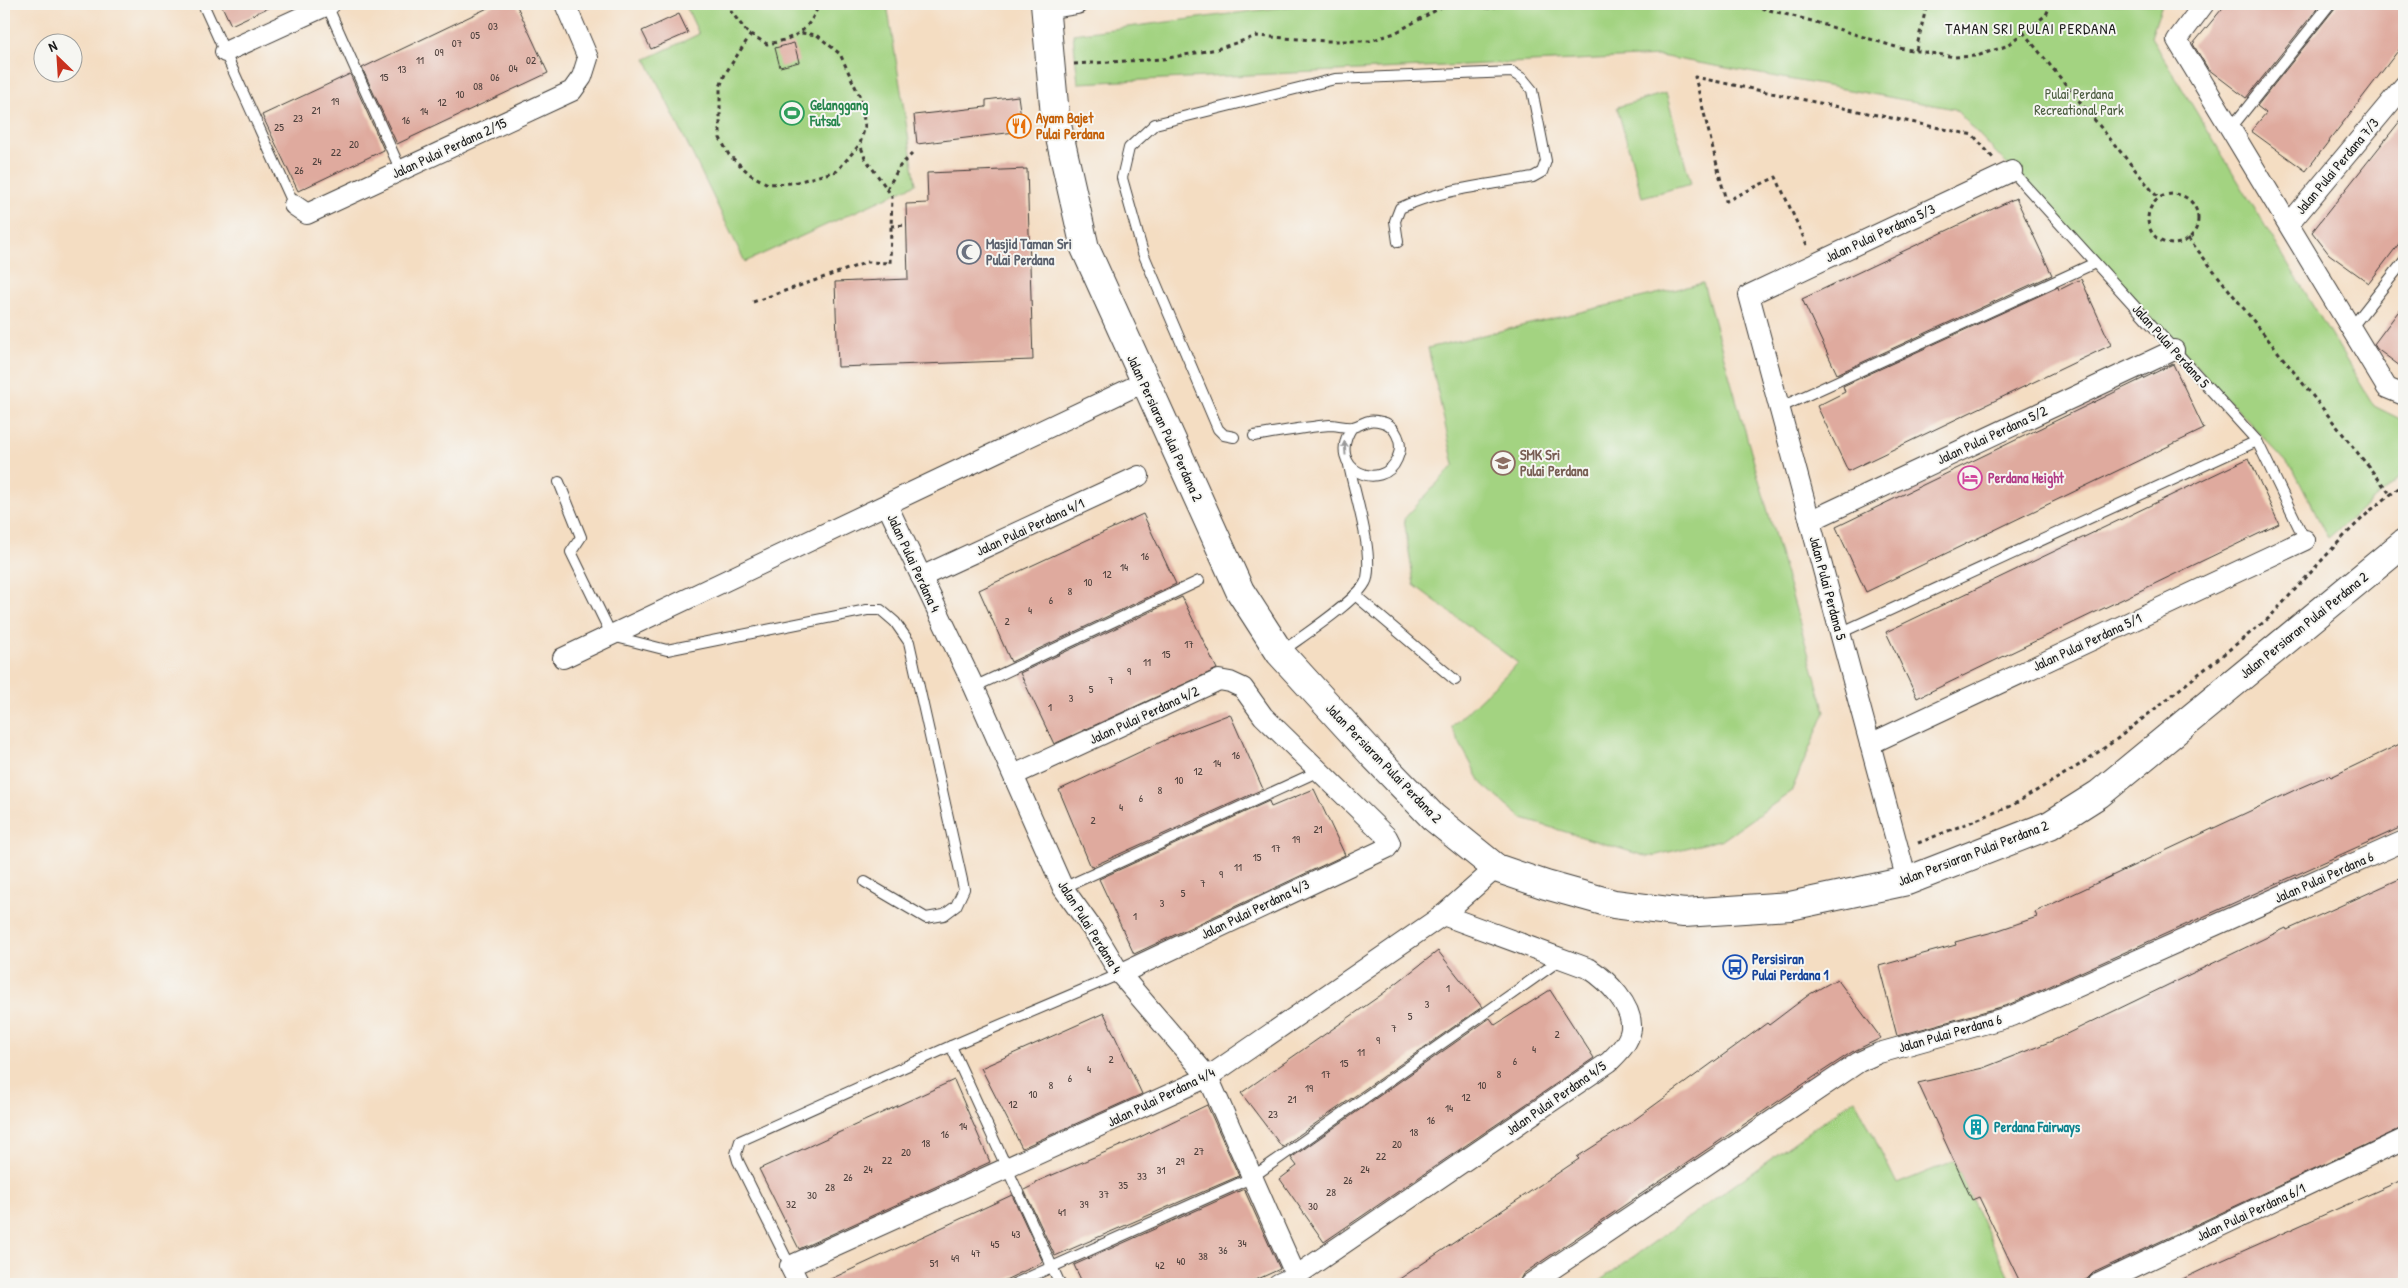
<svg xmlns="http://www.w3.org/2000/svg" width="2408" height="1288" font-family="'Patrick Hand',sans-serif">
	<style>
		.green { fill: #a3d381; stroke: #60784e }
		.building { fill: #dfaa9e }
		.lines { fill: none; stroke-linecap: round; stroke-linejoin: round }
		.lane-casing { stroke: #3c3935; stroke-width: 12 }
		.street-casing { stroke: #3c3935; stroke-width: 22 }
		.secondary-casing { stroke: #3c3935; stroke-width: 30 }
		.path { stroke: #3c3935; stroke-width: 3; stroke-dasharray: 4 4; stroke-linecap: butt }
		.lane { stroke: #fff; stroke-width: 10 }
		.street { stroke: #fff; stroke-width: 20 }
		.secondary { stroke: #fff; stroke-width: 28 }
		.oneway { fill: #999 }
		.labels { text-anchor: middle; stroke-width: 4; stroke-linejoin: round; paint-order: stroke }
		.number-label { font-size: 11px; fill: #4d403c }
		.park-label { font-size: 14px; fill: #4b5c3f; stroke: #f6f6f2 }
		.leisure-label { font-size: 14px; font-weight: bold; fill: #27864d; stroke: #f6f6f2; text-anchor: start }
		.food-label { font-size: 14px; font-weight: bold; fill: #c56008; stroke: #f6f6f2; text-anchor: start }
		.street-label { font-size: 14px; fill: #1c1c1c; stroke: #f6f6f2 }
		.worship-label { font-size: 14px; font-weight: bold; fill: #5b616d; stroke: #f6f6f2; text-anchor: start }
		.education-label { font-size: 14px; font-weight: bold; fill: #785e54; stroke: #f6f6f2; text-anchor: start }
		.hotel-label { font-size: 14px; font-weight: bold; fill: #b23c85; stroke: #f6f6f2; text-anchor: start }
		.transit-label { font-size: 14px; font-weight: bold; fill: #164399; stroke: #f6f6f2; text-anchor: start }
		.culture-label { font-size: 14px; font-weight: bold; fill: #0d838f; stroke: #f6f6f2; text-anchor: start }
		.neighbourhood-label { font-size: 15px; letter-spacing: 1px; fill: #1c1c1c; stroke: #f6f6f2 }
	</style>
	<rect width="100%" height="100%" fill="#f6f6f2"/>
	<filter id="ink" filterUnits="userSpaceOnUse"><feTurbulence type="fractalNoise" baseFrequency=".02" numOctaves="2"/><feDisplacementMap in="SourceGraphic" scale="10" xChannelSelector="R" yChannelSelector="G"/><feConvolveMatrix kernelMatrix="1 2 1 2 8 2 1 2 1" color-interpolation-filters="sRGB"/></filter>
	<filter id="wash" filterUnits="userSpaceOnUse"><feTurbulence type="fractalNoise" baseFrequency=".0096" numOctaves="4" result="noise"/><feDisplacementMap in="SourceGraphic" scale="20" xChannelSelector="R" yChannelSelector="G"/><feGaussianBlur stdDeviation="1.12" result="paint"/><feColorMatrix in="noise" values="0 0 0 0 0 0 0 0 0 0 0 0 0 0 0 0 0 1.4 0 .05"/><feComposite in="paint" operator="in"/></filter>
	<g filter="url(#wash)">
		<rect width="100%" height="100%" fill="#f4ddc2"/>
		<g class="green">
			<polygon points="685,4 887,4 916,184 745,262 646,59 699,34"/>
			<polygon points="1308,4 2162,4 2151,37 2374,406 2404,421 2404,474 2328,538 2293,469 1955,109 1660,56 1078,83 1073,34"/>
			<polygon points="1666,93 1691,184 1642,197 1617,107"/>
			<polygon points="1703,283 1825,712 1791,792 1724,839 1648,857 1523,819 1482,784 1451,727 1518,663 1414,585 1404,519 1454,465 1428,348"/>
			<polygon points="1855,1099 1897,1184 1954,1161 2012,1284 1595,1284"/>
		</g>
		<g id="blocks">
			<g class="building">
				<polygon points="221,4 276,4 231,25"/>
				<polygon points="496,4 516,4 548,73 397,144 362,68"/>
				<polygon points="2226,4 2321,4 2246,98 2208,69 2193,44"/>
				<polygon points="2337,4 2404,4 2404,43 2306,171 2251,131 2266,113 2257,106 2335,8"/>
				<polygon points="679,14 688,33 651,49 642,31"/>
				<polygon points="794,43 799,62 780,67 775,48"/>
				<polygon points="350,74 384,150 298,191 262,115"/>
				<polygon points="1018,96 1023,131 917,144 914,115 986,107 986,100"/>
				<polygon points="2404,116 2404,237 2369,283 2329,254 2312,232"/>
				<polygon points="1027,169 1033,360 838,367 835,282 908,279 906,204 928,203 927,173"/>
				<polygon points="2016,198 2052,275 1837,374 1802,299"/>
				<polygon points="2081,279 2111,345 1848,471 1817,406 1845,392 1843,386 2058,287 2059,290"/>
				<polygon points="2404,304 2404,369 2377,349 2374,344"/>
				<polygon points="2173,364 2204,429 1866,592 1836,527"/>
				<polygon points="2249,458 2279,524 1917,698 1886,632"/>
				<polygon points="1143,514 1176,584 1011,662 979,590"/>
				<polygon points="1182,597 1217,669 1054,744 1020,673"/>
				<polygon points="1230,714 1263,789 1091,867 1059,790 1178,734"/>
				<polygon points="2404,742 2404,826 2008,1005 1897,1036 1879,966 1956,945 1955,942 1993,932 2037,917 2035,912 2297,789 2329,775 2331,777"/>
				<polygon points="1314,789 1345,855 1134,954 1099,879 1269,801 1271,807"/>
				<polygon points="2404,877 2404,1127 2093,1273 2087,1279 2077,1284 2021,1284 1979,1197 1972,1200 1918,1083 1983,1068 2052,1041 2286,928 2287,930"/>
				<polygon points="1438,951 1482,1007 1282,1147 1241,1093 1381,995"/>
				<polygon points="1837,979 1881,1038 1852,1052 1820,1073 1523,1274 1518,1284 1392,1284 1579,1159 1577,1157 1630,1123 1767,1023 1769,1025 1810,994"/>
				<polygon points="1550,990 1594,1058 1324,1242 1280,1179 1297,1166 1291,1158 1490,1018 1495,1025"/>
				<polygon points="1104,1013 1142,1094 1022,1148 981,1068"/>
				<polygon points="954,1080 990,1162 799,1249 759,1169"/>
				<polygon points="1207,1105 1239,1176 1055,1256 1024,1190 1036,1184 1036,1182 1136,1139"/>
				<polygon points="2404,1179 2404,1284 2172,1284 2214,1264"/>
				<polygon points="1244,1189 1280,1269 1247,1284 1083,1284 1074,1265"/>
				<polygon points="1012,1195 1043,1262 997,1284 820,1284"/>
			</g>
		</g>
	</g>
	<g filter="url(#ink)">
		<use href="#blocks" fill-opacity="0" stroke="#3c3935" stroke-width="1"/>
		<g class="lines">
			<g class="lane-casing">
				<g id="lane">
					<polyline points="203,4 294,205"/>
					<polyline points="327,5 401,171"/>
					<polyline points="2231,128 2330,4"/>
					<polyline points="2012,171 2257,441 2305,540"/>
					<polyline points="2352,327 2404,261"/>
					<polyline points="1779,408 2095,263"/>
					<path d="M1254 436C1279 432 1305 427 1330 425 1337 425 1346 428 1353 427 1366 423 1367 418 1382 422 1393 424 1400 437 1400 448 1400 452 1398 456 1397 459 1383 493 1324 471 1352 427"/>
					<path d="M1234 437 1224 435 1218 429 1143 253 1122 178 1129 148 1155 124 1335 79 1512 72 1523 79 1532 90 1546 161 1542 172 1533 177C1489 185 1440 189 1400 208L1395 221 1398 242"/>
					<polyline points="559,482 581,537 571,552 612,636 667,650 867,610 881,610 895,622 909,642 964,889 956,906 944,915 926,918 865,882"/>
					<polyline points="1355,595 1455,680"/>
					<polyline points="1840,633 2257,441"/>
					<path d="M1281 652C1298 639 1364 597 1367 578 1373 549 1355 496 1349 465"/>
					<polyline points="974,687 1199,581"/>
					<polyline points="1063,888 1319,771"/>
					<polyline points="951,1046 1060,1284"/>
					<polyline points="790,1266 738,1161 736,1154 740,1141 951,1046 1120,974"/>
					<polyline points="1014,1284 1251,1178 1560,960"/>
				</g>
			</g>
			<g class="street-casing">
				<g id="street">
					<polyline points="2204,4 2177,40 2387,388 2404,395"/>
					<polyline points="1046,9 1077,4"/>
					<polyline points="225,52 330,4"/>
					<polyline points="294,205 307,214 572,91 582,77 588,58 565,4"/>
					<polyline points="2289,224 2404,86"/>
					<polyline points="887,505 974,687 1063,888 1096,934 1120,974 1208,1077 1296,1276"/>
					<polyline points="1810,521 2174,350"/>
					<polyline points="921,577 1139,476"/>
					<polyline points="563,658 1144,382"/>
					<polyline points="1870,744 2305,540"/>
					<polyline points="1014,775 1219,680 1230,682 1243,688 1263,716 1387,837 1390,843 1387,848 1120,974"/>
					<polyline points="1907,881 1749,295 2012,171"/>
					<polyline points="799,1284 790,1266 1208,1077 1443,915 1496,868"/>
					<path d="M1278 1284 1296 1276 1609 1062C1618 1053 1629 1043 1631 1029 1633 1006 1608 981 1590 969L1443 915"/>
					<polyline points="1530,1284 1859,1062 1879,1053 2012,1016 2404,841"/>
					<polyline points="2098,1284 2404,1139"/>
				</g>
			</g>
			<g class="secondary-casing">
				<polyline id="secondary" points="1045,4 1055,116 1085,248 1240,591 1280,653 1374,756 1433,817 1496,868 1546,885 1614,904 1684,913 1790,906 1907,881 2050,825 2099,794 2404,543"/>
			</g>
			<g class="path">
				<path d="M725 4 747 32 767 44C795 39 809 31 819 4"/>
				<polyline points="1746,4 1812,21 1899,48 1955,57 1977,56 2006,46 2046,15 2051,4"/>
				<polyline points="2023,32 2159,199"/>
				<polyline points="751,34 725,74 720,87 720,138 729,155 751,175 768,184 793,183 837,171 860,144 865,126 860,97 840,54 817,35 801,33"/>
				<polyline points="1916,50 1927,4"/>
				<polyline points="1074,64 1163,59 1217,49 1257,36 1326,41 1370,41 1395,33 1447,4 1489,8 1508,4"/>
				<polyline points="887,189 900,166 912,154"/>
				<circle cx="2173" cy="219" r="25"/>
				<polyline points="891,226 907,225"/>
				<polyline points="2188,238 2391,495"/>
				<polyline points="1807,245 1776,177 1726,201 1695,77 1973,135 1993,158"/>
				<polyline points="753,302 868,262 890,263 892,196 865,158 860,144"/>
				<polyline points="1918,843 2011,806 2081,764 2117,739 2269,618 2345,535 2371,510 2404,484"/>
			</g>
			<use href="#lane" class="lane"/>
			<use href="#street" class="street"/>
			<use href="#secondary" class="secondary"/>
		</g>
		<defs><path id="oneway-solid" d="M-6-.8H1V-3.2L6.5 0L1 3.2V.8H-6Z" transform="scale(1.25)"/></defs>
		<use class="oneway" href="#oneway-solid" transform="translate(1345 448) rotate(-94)"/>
	</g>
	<defs>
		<g id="stadium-ring" transform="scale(1.25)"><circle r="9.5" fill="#f6f6f2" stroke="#2e9e5b" stroke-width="1.5"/><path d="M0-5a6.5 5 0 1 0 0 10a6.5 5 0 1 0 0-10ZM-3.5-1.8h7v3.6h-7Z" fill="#2e9e5b"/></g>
		<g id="restaurant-ring" transform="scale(1.25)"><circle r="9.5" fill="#f6f6f2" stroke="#e8710a" stroke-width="1.5"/><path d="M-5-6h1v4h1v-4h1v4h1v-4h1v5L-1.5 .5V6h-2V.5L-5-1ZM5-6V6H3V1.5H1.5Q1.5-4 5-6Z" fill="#e8710a"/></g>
		<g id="mosque-ring" transform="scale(1.25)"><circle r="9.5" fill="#f6f6f2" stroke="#6b7280" stroke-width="1.5"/><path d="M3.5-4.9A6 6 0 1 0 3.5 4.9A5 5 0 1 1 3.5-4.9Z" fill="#6b7280"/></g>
		<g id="school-ring" transform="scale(1.25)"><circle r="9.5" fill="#f6f6f2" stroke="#8d6e63" stroke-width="1.5"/><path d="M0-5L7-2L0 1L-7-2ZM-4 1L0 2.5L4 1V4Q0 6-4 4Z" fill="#8d6e63"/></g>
		<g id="hotel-ring" transform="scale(1.25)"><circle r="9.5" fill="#f6f6f2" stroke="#d1479c" stroke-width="1.5"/><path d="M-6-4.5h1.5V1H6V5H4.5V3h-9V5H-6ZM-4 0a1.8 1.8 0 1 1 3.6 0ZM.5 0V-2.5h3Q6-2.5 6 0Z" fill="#d1479c"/></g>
		<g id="bus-ring" transform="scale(1.25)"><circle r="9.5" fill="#f6f6f2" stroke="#1a4fb4" stroke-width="1.5"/><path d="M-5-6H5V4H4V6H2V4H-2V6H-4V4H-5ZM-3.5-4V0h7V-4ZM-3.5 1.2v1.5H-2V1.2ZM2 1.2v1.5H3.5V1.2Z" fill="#1a4fb4"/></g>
		<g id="building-ring" transform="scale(1.25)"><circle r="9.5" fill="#f6f6f2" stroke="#0f9aa8" stroke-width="1.5"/><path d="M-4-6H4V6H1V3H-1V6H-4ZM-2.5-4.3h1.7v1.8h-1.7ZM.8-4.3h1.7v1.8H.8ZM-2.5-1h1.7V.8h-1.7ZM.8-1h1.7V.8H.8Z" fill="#0f9aa8"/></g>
	</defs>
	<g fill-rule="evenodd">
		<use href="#stadium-ring" x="792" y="113"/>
		<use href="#restaurant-ring" x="1019" y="126"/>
		<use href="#mosque-ring" x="969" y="252"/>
		<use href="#school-ring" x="1503" y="463"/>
		<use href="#hotel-ring" x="1970" y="478"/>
		<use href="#bus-ring" x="1735" y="967"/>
		<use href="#building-ring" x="1976" y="1127"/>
	</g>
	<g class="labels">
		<g class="number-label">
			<text x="493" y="30">03</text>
			<text x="475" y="39">05</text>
			<text x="457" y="47">07</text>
			<text x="439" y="56">09</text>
			<text x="420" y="64">11</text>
			<text x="531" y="64">02</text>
			<text x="513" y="72">04</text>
			<text x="402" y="73">13</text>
			<text x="384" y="81">15</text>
			<text x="495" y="81">06</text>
			<text x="478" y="90">08</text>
			<text x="460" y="98">10</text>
			<text x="335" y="105">19</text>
			<text x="442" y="106">12</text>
			<text x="316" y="114">21</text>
			<text x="424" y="115">14</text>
			<text x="298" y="122">23</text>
			<text x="406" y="124">16</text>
			<text x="279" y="131">25</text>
			<text x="354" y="148">20</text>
			<text x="336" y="156">22</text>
			<text x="317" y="165">24</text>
			<text x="299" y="174">26</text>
			<text x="1145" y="560">16</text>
			<text x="1124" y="571">14</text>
			<text x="1107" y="578">12</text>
			<text x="1088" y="586">10</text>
			<text x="1070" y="595">8</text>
			<text x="1051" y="604">6</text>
			<text x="1030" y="614">4</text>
			<text x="1007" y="625">2</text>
			<text x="1189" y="648">17</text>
			<text x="1166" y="658">15</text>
			<text x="1147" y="666">11</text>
			<text x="1129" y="675">9</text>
			<text x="1111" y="684">7</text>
			<text x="1091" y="693">5</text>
			<text x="1071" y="702">3</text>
			<text x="1050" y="711">1</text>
			<text x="1236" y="759">16</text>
			<text x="1217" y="767">14</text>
			<text x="1198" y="775">12</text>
			<text x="1179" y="784">10</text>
			<text x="1160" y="794">8</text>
			<text x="1141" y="802">6</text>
			<text x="1121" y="811">4</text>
			<text x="1093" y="824">2</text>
			<text x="1318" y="833">21</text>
			<text x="1296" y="843">19</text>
			<text x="1276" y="852">17</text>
			<text x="1257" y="861">15</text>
			<text x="1238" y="871">11</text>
			<text x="1221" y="878">9</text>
			<text x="1203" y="887">7</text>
			<text x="1183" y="897">5</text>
			<text x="1162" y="907">3</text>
			<text x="1135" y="920">1</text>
			<text x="1448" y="992">1</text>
			<text x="1427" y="1008">3</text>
			<text x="1410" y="1020">5</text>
			<text x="1394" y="1032">7</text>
			<text x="1557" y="1038">2</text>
			<text x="1378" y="1044">9</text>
			<text x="1534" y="1053">4</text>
			<text x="1361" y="1056">11</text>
			<text x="1111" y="1063">2</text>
			<text x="1515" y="1065">6</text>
			<text x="1344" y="1067">15</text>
			<text x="1089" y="1073">4</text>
			<text x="1326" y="1078">17</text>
			<text x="1499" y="1078">8</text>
			<text x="1070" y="1082">6</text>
			<text x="1051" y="1089">8</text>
			<text x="1482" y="1089">10</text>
			<text x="1309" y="1092">19</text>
			<text x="1033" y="1098">10</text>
			<text x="1466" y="1101">12</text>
			<text x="1292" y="1103">21</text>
			<text x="1013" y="1108">12</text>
			<text x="1449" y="1112">14</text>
			<text x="1273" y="1118">23</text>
			<text x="1431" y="1124">16</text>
			<text x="963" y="1130">14</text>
			<text x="1414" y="1136">18</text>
			<text x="945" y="1138">16</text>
			<text x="926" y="1147">18</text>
			<text x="1397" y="1148">20</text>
			<text x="1199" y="1155">27</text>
			<text x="906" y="1156">20</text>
			<text x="1381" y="1160">22</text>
			<text x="887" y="1164">22</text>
			<text x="1180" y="1165">29</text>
			<text x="868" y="1173">24</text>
			<text x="1365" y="1173">24</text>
			<text x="1161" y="1174">31</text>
			<text x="1142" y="1180">33</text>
			<text x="848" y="1181">26</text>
			<text x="1348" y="1184">26</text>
			<text x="1123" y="1189">35</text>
			<text x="830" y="1191">28</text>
			<text x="1331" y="1196">28</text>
			<text x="1104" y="1198">37</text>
			<text x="812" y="1199">30</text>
			<text x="791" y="1208">32</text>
			<text x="1084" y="1208">39</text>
			<text x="1313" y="1210">30</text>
			<text x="1062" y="1216">41</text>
			<text x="1016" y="1238">43</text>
			<text x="1242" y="1247">34</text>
			<text x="995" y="1248">45</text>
			<text x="1223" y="1254">36</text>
			<text x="976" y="1257">47</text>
			<text x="1203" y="1260">38</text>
			<text x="955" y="1262">49</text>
			<text x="1181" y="1265">40</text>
			<text x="934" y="1267">51</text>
			<text x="1160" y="1269">42</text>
		</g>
		<g class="park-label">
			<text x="2079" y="99">Pulai Perdana<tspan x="2079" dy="16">Recreational Park</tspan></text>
		</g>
		<g class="leisure-label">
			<text x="810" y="110">Gelanggang<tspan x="810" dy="16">Futsal</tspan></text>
		</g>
		<g class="food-label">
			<text x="1036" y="123">Ayam Bajet<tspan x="1036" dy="16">Pulai Perdana</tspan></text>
		</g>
		<g class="street-label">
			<text transform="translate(449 148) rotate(-25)" y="5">Jalan Pulai Perdana 2/15</text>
			<text transform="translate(2337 166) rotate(-50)" y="5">Jalan Pulai Perdana 7/3</text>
			<text transform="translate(1880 233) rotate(-25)" y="5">Jalan Pulai Perdana 5/3</text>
			<text transform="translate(2171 346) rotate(48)" y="5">Jalan Pulai Perdana 5</text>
			<text transform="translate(1165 428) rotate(65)" y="5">Jalan Persiaran Pulai Perdana 2</text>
			<text transform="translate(1992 435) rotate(-25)" y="5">Jalan Pulai Perdana 5/2</text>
			<text transform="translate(1030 527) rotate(-25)" y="5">Jalan Pulai Perdana 4/1</text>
			<text transform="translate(914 563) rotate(65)" y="5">Jalan Pulai Perdana 4</text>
			<text transform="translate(1828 588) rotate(75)" y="5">Jalan Pulai Perdana 5</text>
			<text transform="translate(2304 625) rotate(-39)" y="5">Jalan Persiaran Pulai Perdana 2</text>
			<text transform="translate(2087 642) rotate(-25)" y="5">Jalan Pulai Perdana 5/1</text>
			<text transform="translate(1144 715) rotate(-25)" y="5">Jalan Pulai Perdana 4/2</text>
			<text transform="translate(1384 763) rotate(46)" y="5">Jalan Persiaran Pulai Perdana 2</text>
			<text transform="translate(1973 853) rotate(-21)" y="5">Jalan Persiaran Pulai Perdana 2</text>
			<text transform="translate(2324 877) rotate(-24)" y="5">Jalan Pulai Perdana 6</text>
			<text transform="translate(1255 909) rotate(-26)" y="5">Jalan Pulai Perdana 4/3</text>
			<text transform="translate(1090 927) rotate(58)" y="5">Jalan Pulai Perdana 4</text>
			<text transform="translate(1950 1033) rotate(-16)" y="5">Jalan Pulai Perdana 6</text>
			<text transform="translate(1161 1097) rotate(-26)" y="5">Jalan Pulai Perdana 4/4</text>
			<text transform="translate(1556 1098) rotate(-35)" y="5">Jalan Pulai Perdana 4/5</text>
			<text transform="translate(2251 1212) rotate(-25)" y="5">Jalan Pulai Perdana 6/1</text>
		</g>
		<g class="worship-label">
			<text x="986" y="249">Masjid Taman Sri<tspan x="986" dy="16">Pulai Perdana</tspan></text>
		</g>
		<g class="education-label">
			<text x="1520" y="460">SMK Sri<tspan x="1520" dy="16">Pulai Perdana</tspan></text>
		</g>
		<g class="hotel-label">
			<text x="1988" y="483">Perdana Height</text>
		</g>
		<g class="transit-label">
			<text x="1752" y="964">Persisiran<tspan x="1752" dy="16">Pulai Perdana 1</tspan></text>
		</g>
		<g class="culture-label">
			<text x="1994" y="1132">Perdana Fairways</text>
		</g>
		<g class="neighbourhood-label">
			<text x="2031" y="34">TAMAN SRI PULAI PERDANA</text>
		</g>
	</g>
	<rect width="2408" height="1288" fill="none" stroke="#f6f6f2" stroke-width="20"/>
	<g transform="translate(58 58) rotate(335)"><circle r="24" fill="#f6f6f2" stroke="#9f9f9c"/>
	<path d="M0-4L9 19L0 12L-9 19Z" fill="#c8321e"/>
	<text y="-8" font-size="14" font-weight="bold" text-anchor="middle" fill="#1c1c1c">N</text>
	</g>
</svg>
